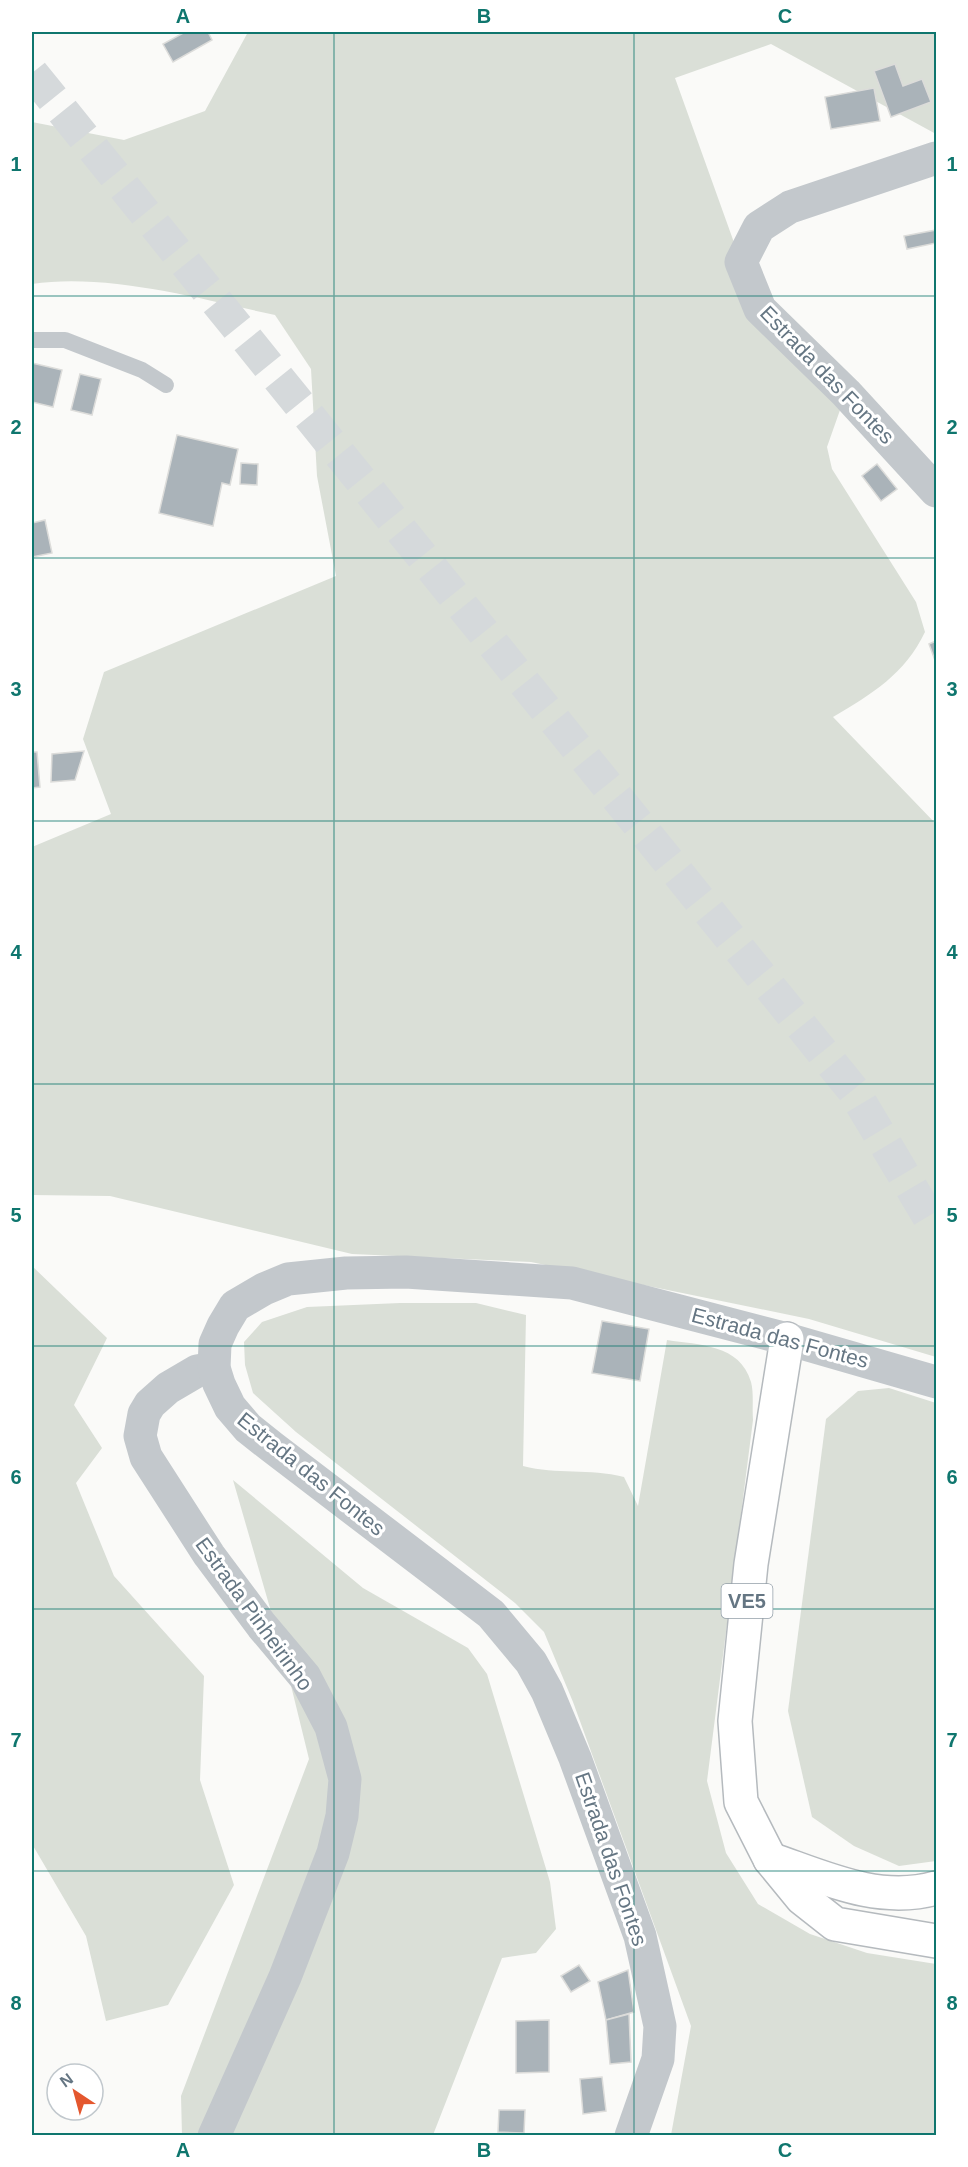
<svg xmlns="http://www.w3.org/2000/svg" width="968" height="2167" font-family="Arial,sans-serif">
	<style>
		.green { fill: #dadfd7 }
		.building { fill: #aab3b9; stroke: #dcdcda; stroke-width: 1.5 }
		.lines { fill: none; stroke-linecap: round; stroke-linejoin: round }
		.primary-tunnel { stroke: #d5d9db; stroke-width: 33; stroke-dasharray: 33 16; stroke-linecap: butt }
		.primary-casing { stroke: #b5babe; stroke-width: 36 }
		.service { stroke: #c3c8cc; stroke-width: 16 }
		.minor { stroke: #c3c8cc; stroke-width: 33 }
		.tertiary { stroke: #c3c8cc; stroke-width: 33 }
		.primary { stroke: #fff; stroke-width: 33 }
		.grid { fill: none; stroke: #0f766e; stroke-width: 1.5; stroke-opacity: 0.55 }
		.labels { text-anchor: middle; stroke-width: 6; stroke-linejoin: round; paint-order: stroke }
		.shield { fill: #fff; stroke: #939fa8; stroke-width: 1.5 }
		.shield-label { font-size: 20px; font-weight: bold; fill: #657683 }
		.street-label { font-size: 21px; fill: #657683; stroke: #fff }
		.neatline { fill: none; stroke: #0f766e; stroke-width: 2 }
		.grid-label { font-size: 20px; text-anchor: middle; font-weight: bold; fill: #0f766e }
	</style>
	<rect width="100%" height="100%" fill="#fafaf8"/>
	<g class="green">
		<path d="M248 32H936V134L771 44 675 78 741 262 846 393 827 447 832 469 916 602 925 632C905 674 872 694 833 717L936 824V1357L809 1319 531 1262 352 1254 110 1196 32 1195V847L111 814 83 739 104 672 336 576 317 476 311 369 275 315C200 299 108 273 32 284V122L124 140 205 111Z"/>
		<polygon points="32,1266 107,1338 74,1405 102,1448 76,1483 114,1576 204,1676 200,1780 234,1885 168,2005 106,2021 86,1936 32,1844"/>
		<path d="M400 1303H476L526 1315 523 1466C557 1475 589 1468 624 1477L638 1506 667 1340C699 1345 740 1344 751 1382 754 1393 752 1408 753 1420L707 1781 726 1853 758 1904 810 1934 867 1953 936 1964V2135H671L691 2026 573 1702 544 1632 515 1603 296 1432 253 1393 245 1365 244 1342 262 1322 307 1307Z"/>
		<polygon points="889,1388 936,1403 936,1861 899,1866 854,1846 812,1817 788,1711 826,1419 858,1391"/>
		<polygon points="233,1480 363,1588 468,1648 487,1674 550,1882 556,1929 536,1953 502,1958 433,2135 182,2135 181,2096 309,1759 283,1653"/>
	</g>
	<g class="building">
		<polygon points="185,32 208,32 212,40 173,62 163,44"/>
		<polygon points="895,64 903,86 922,79 931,102 891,117 874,71"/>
		<polygon points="874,88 880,121 831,129 825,97"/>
		<polygon points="936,230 936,243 907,249 904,236"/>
		<polygon points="32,363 62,370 53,407 32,402"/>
		<polygon points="80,374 101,379 92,415 71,410"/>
		<polygon points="177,435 238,449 230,485 222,483 213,526 159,513"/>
		<polygon points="241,463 258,464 257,485 240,484"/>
		<polygon points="877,464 897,489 881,501 862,476"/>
		<polygon points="45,520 52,553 32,557 32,523"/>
		<polygon points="936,641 936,663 929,644"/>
		<polygon points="84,751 75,780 51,782 52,754"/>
		<polygon points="32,752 37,752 40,787 32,788"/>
		<polygon points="602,1321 649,1329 640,1381 592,1373"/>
		<polygon points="579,1965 590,1981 571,1992 561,1976"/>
		<polygon points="628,1970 634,2012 606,2020 598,1982"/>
		<polygon points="629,2014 631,2062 610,2064 606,2020"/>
		<polygon points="549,2020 549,2072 516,2073 516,2021"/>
		<polygon points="602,2077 606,2111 583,2114 580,2079"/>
		<polygon points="499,2110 525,2110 524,2133 498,2132"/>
	</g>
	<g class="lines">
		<polyline class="primary-tunnel" points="32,73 853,1090 936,1229"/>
		<g class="primary-casing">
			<g id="primary">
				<polyline points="787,1339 751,1564 735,1721 741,1802 770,1859 802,1898 835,1924 936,1941"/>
				<path d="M770 1859C825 1878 878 1904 936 1888"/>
			</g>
		</g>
		<polyline class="service" points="32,340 65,340 142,370 166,385"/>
		<polyline class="minor" points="214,2136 285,1977 333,1853 342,1816 345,1779 331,1727 305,1677 262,1626 209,1555 146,1457 140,1436 144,1414 150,1404 168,1388 197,1371 214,1368"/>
		<g class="tertiary">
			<polyline points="936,158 790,207 759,227 741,262 760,309 846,393 936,491"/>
			<polyline points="631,2136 658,2059 660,2026 640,1936 575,1758 547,1691 531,1662 491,1614 272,1447 248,1428 230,1407 219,1384 214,1368 215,1344 223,1326 235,1306 264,1289 288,1279 346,1273 406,1272 572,1283 787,1339 936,1382"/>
		</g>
		<use href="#primary" class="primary"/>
	</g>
	<path class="grid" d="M334 32V2136M634 32V2136M32 296H936M32 558H936M32 821H936M32 1084H936M32 1346H936M32 1609H936M32 1871H936"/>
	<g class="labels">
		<rect class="shield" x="721.5" y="1584" width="51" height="34" rx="4.5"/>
		<g class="shield-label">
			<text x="747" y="1608">VE5</text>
		</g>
		<g class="street-label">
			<text transform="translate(827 375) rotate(46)" y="7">Estrada das Fontes</text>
			<text transform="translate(780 1338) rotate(15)" y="7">Estrada das Fontes</text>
			<text transform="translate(311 1474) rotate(39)" y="7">Estrada das Fontes</text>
			<text transform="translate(254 1614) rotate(54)" y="7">Estrada Pinheirinho</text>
			<text transform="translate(611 1859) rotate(71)" y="7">Estrada das Fontes</text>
		</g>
	</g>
	<rect width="968" height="2167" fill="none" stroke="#ffffff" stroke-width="66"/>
	<g transform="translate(75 2092) rotate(324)"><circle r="28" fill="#ffffff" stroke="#c1c8cd" stroke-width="1.5"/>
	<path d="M0-4.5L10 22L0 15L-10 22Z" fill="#e4572e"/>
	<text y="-9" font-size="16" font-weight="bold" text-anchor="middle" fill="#657683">N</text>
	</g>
	<rect x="33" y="33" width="902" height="2101" class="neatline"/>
	<g class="grid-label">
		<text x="183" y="23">A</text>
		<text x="484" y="23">B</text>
		<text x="785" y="23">C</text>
		<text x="16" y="171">1</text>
		<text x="952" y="171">1</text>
		<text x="16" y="434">2</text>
		<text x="952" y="434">2</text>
		<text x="16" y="696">3</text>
		<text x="952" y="696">3</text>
		<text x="16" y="959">4</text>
		<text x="952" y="959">4</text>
		<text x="16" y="1222">5</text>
		<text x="952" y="1222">5</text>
		<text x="16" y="1484">6</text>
		<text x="952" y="1484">6</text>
		<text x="16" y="1747">7</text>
		<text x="952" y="1747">7</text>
		<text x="16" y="2010">8</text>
		<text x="952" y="2010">8</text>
		<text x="183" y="2157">A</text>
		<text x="484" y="2157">B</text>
		<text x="785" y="2157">C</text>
	</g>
</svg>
